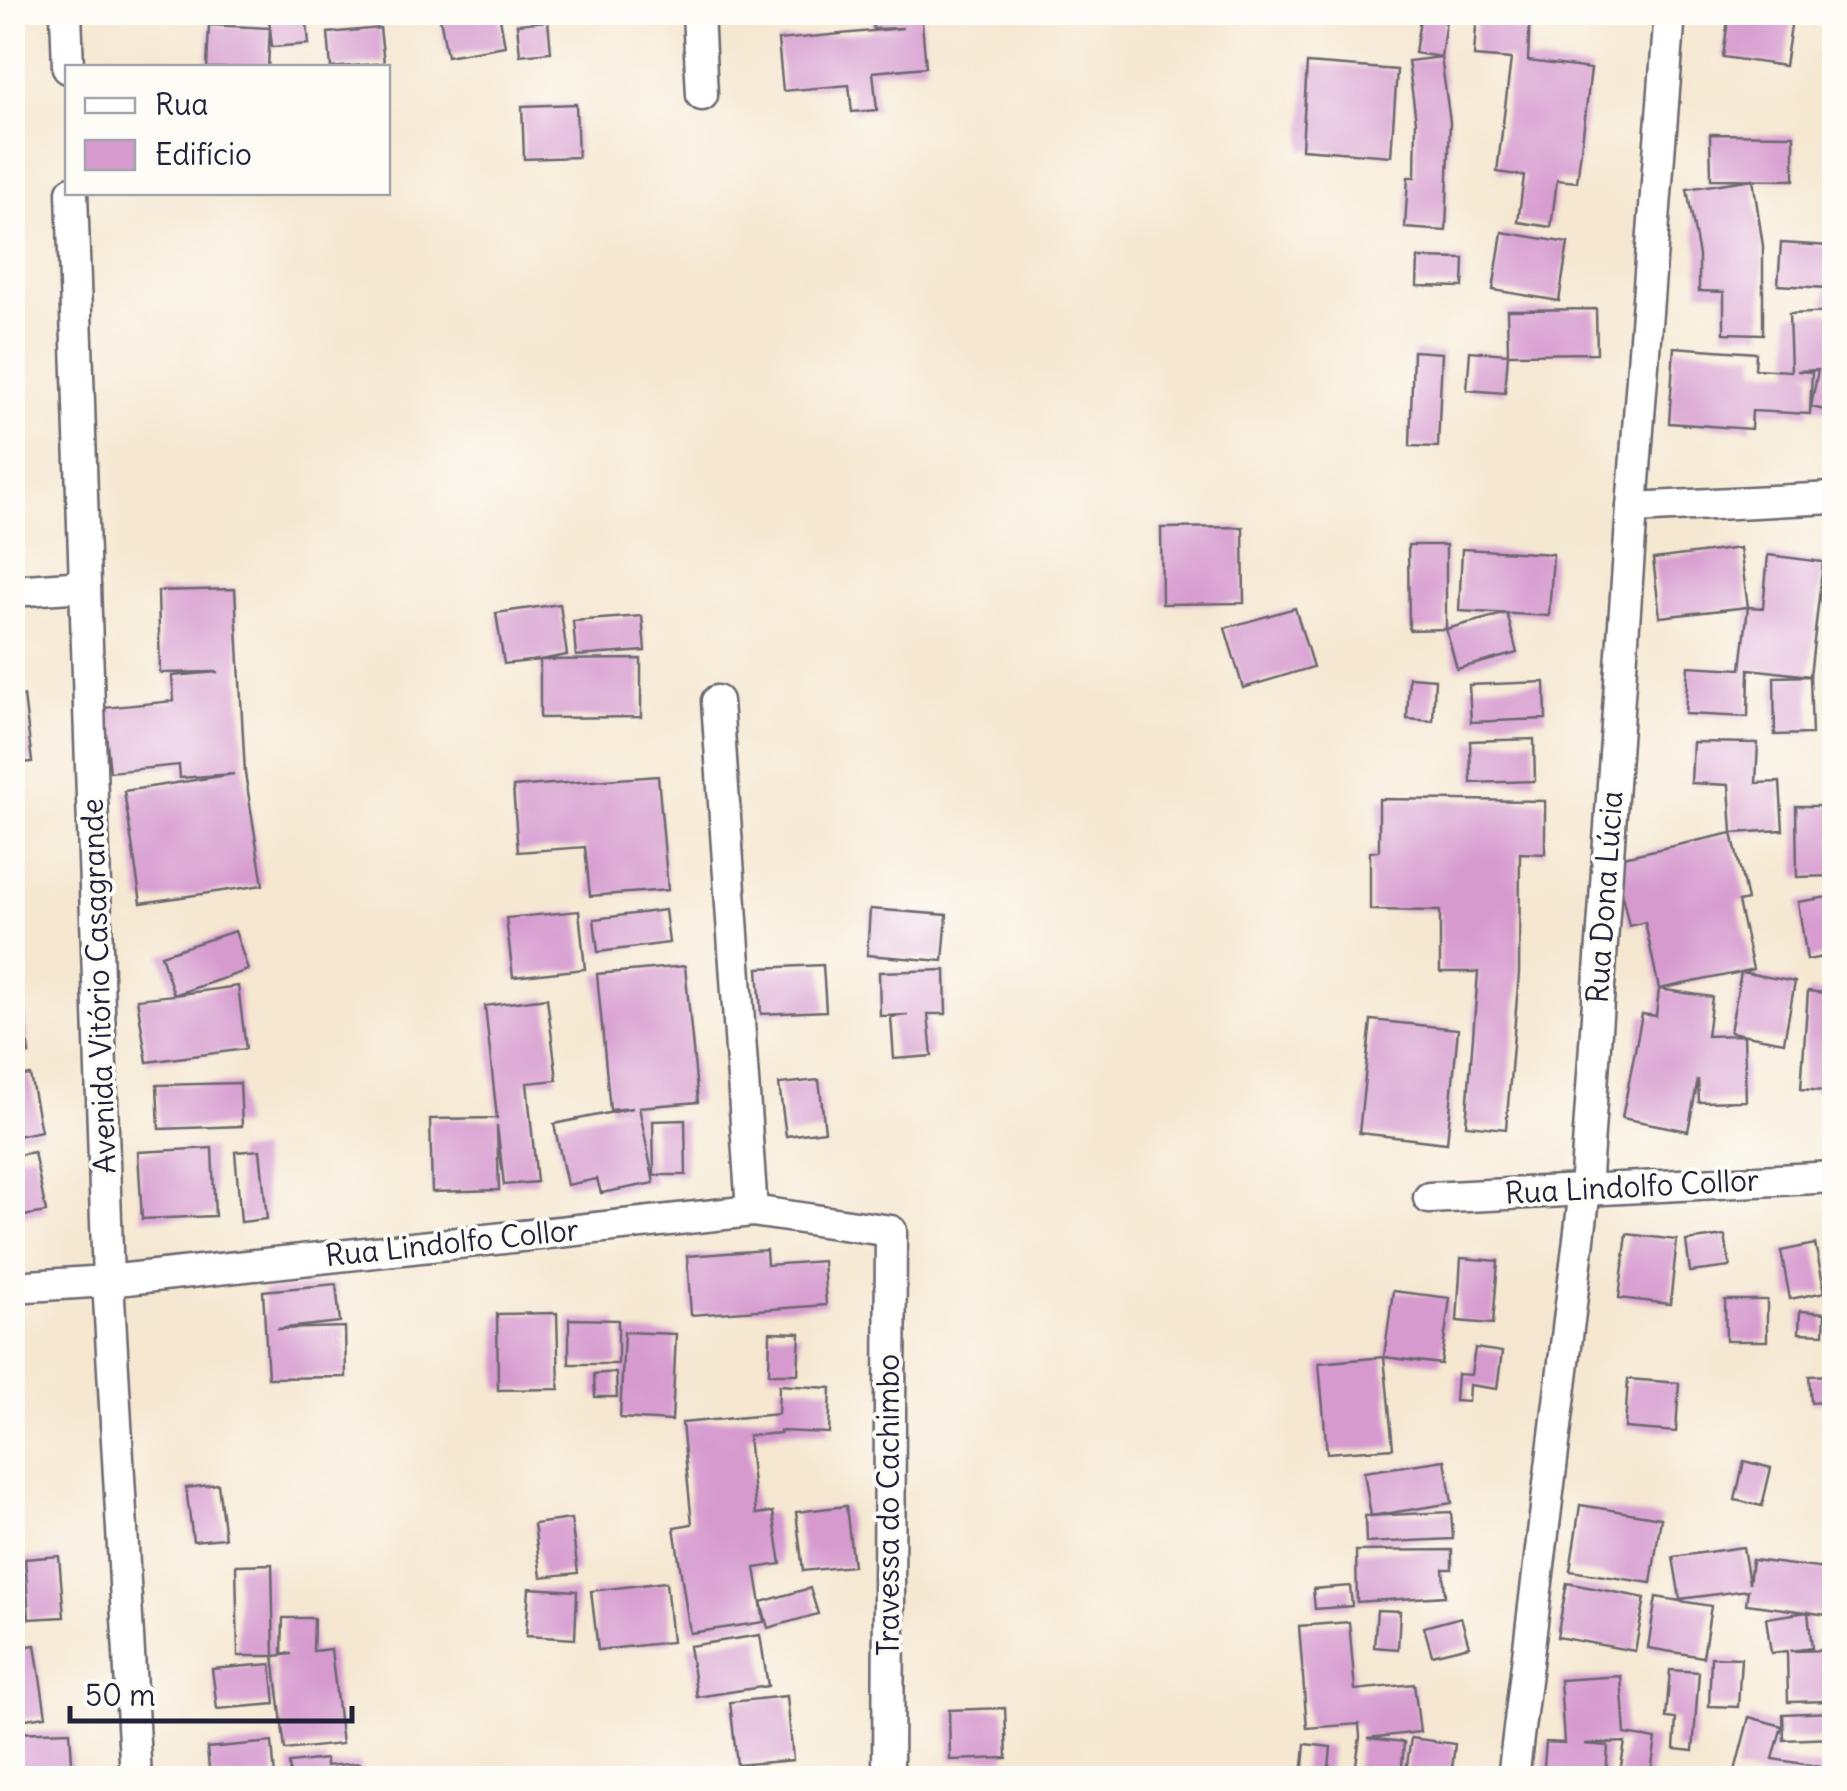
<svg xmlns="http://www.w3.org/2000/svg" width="1847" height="1791" font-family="Delius,sans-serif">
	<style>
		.building { fill: #d69acf }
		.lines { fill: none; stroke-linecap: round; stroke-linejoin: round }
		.minor-casing { stroke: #6c676f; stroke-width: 35 }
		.minor { stroke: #fff; stroke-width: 30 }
		.labels { text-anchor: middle; stroke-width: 8; stroke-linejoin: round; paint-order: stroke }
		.street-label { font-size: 30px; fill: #22223b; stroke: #fdfcf7 }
	</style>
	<rect width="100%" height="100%" fill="#fdfcf7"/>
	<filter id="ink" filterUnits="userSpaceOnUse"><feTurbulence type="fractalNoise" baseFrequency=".01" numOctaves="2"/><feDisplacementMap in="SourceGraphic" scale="20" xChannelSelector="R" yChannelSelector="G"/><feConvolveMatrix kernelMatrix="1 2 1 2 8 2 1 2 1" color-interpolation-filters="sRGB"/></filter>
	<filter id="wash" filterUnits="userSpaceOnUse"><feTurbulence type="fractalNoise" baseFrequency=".0048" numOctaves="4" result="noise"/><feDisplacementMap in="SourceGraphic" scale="40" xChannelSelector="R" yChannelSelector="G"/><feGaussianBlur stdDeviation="2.25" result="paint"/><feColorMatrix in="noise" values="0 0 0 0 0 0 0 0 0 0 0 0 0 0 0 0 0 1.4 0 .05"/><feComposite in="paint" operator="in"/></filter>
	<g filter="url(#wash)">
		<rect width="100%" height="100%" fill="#f5e7d0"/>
		<g id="blocks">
			<g class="building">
				<polygon points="268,12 306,12 309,44 272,47 270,28 268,68 207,68 209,25 270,28"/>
				<polygon points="439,12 499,12 505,46 447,56"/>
				<polygon points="718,12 767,12 767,22 718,23"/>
				<polygon points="872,12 921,12 926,67 873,72 877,110 852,112 849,85 783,91 778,40 903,28 873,29"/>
				<polygon points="1421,12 1447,12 1441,57 1450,122 1446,231 1405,228 1408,177 1415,177 1416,121 1408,61 1441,57 1415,53"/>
				<polygon points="1477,12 1530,12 1528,61 1591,69 1577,182 1557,180 1551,227 1518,222 1524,176 1497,172 1511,59 1474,56"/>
				<polygon points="1729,12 1793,12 1785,66 1723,57"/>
				<polygon points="548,21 551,52 520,55 517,24"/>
				<polygon points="380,28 384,63 331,68 328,33"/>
				<polygon points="1307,63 1397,70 1391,156 1302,149"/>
				<polygon points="576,104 578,157 524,159 522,106"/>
				<polygon points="1710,134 1794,135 1794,180 1711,179"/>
				<polygon points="1753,179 1763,246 1763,334 1724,333 1724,292 1699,291 1699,256 1687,189"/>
				<polygon points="1502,232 1568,243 1559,301 1493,290"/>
				<polygon points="1781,243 1830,246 1827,288 1834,259 1834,307 1823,304 1827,288 1778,285"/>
				<polygon points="1418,258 1464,259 1463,287 1417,286"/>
				<polygon points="1596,309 1597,353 1508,354 1505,393 1467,390 1470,351 1508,354 1507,310"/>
				<polygon points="1834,312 1834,412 1811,407 1818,370 1797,371 1812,372 1810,414 1752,411 1751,429 1669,423 1674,347 1756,353 1755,369 1791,371 1789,314"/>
				<polygon points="1413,351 1442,353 1438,447 1410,446"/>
				<polygon points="1243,527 1244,603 1162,604 1161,528"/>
				<polygon points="1408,545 1446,545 1446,629 1409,630"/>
				<polygon points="1740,548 1748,607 1763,608 1768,555 1823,562 1810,676 1749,669 1748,717 1685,714 1688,666 1741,669 1748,607 1660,617 1653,559"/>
				<polygon points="1462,549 1553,554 1549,616 1459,611"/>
				<polygon points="235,589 245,773 263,885 141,903 124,791 234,774 180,778 179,765 110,772 103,708 174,701 172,676 218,672 160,673 158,591"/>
				<polygon points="560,604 567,655 540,660 641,659 641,717 540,718 540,660 504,664 496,613"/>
				<polygon points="1295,608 1313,667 1243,688 1225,628"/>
				<polygon points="1507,613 1517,653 1457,669 1446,629"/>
				<polygon points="642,616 645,651 576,656 573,621"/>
				<polygon points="1810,676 1812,734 1775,735 1774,677"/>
				<polygon points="1409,677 1435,679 1433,721 1407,719"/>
				<polygon points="1545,682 1546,719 1471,722 1469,685"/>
				<polygon points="24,696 32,762 12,764 12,697"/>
				<polygon points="1534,739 1535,781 1471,783 1470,741"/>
				<polygon points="1693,742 1758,743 1756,783 1780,782 1783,830 1732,833 1747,900 1738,902 1753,969 1741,972 1795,982 1784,1042 1730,1032 1741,972 1659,989 1712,997 1707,1036 1744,1035 1746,1101 1699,1102 1698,1079 1688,1131 1622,1118 1642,1014 1656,1016 1659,989 1645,922 1629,926 1614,859 1732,833 1729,785 1691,783"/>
				<polygon points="658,776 668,890 590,896 585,847 518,852 513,787"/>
				<polygon points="1379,799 1545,801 1545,854 1520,853 1519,973 1506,1129 1466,1125 1478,972 1440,972 1440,911 1370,910 1370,852 1379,851"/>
				<polygon points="1796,806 1834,806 1834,876 1797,877"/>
				<polygon points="1834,896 1834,955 1807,960 1798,902"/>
				<polygon points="870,909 947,915 943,961 867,955"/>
				<polygon points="665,910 669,943 598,952 594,919"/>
				<polygon points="579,911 585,969 513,977 506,918"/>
				<polygon points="235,931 248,970 174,995 238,986 246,1049 147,1062 137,999 174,995 161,955"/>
				<polygon points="823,965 826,1011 761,1014 758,968"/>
				<polygon points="685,966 698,1102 639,1107 654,1183 601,1193 597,1179 567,1185 554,1124 633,1108 610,1110 597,974"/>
				<polygon points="945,970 946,1014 928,1014 932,1056 894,1059 891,1017 908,1015 880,1016 879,972"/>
				<polygon points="1808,991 1834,994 1834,1092 1801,1089"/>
				<polygon points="22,993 29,1054 12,1056 12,994"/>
				<polygon points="547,998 557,1080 527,1083 537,1182 504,1185 497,1126 499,1190 432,1192 430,1119 497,1118 485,1006"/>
				<polygon points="1371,1020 1458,1029 1447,1143 1359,1133"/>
				<polygon points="30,1075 41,1131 12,1137 12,1078"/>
				<polygon points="819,1080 825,1131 786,1136 779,1084"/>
				<polygon points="240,1083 242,1126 159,1129 157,1085"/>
				<polygon points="685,1120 686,1175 654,1175 653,1121"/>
				<polygon points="212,1148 215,1216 142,1219 138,1152"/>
				<polygon points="260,1150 267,1219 241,1222 235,1152"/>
				<polygon points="34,1152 46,1212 12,1218 12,1156"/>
				<polygon points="1627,1234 1677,1240 1670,1304 1619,1298"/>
				<polygon points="1725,1236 1730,1267 1690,1272 1686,1241"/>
				<polygon points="1815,1244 1825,1292 1790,1299 1781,1251"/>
				<polygon points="766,1250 767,1265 823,1261 826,1305 691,1315 687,1256"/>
				<polygon points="1461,1258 1498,1261 1493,1324 1457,1321"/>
				<polygon points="336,1284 340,1322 277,1329 345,1327 346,1377 268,1378 263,1291"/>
				<polygon points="1393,1291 1450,1298 1441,1364 1384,1357 1393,1448 1327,1453 1319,1363 1384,1357"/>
				<polygon points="1725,1300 1767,1300 1767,1341 1726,1341"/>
				<polygon points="1800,1311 1825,1313 1824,1334 1799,1333"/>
				<polygon points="557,1313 559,1389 498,1390 497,1314"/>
				<polygon points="569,1319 618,1320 618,1364 569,1364"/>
				<polygon points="624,1332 676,1334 672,1421 620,1418"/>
				<polygon points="770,1332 800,1333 798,1374 769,1374"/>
				<polygon points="1475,1348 1502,1352 1497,1389 1469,1385 1468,1402 1455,1401 1457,1374 1471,1375"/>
				<polygon points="616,1372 617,1397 595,1397 594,1374"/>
				<polygon points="1834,1375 1834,1401 1811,1403 1809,1376"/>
				<polygon points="1628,1379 1679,1383 1676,1432 1625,1428"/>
				<polygon points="779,1385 831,1388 829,1433 780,1431 780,1433 748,1436 756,1514 773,1512 781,1564 755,1568 764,1622 690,1633 674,1527 692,1524 682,1423 778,1414"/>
				<polygon points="1445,1460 1452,1503 1371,1516 1364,1472"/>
				<polygon points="1744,1461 1771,1468 1762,1506 1735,1500"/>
				<polygon points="218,1484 225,1538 193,1541 186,1488"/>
				<polygon points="1580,1505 1661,1518 1651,1583 1570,1571"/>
				<polygon points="846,1506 853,1566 803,1571 796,1512"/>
				<polygon points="1451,1512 1453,1539 1366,1543 1365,1516"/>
				<polygon points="571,1519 578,1573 541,1577 534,1524"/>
				<polygon points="1743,1547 1749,1583 1752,1560 1834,1570 1828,1615 1746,1604 1748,1590 1680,1599 1673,1557"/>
				<polygon points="1452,1550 1452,1569 1443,1569 1445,1596 1357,1602 1356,1551"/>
				<polygon points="59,1556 64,1617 29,1619 25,1559"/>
				<polygon points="272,1564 274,1656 238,1656 236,1565"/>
				<polygon points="666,1582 672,1642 598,1650 591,1591"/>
				<polygon points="1567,1583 1645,1598 1635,1651 1557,1637"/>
				<polygon points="1350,1586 1352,1606 1315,1609 1313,1589"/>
				<polygon points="529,1588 577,1591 575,1639 526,1636"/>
				<polygon points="810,1588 818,1614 768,1628 761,1602"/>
				<polygon points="1656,1597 1711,1606 1703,1657 1648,1648"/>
				<polygon points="1377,1610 1400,1611 1398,1649 1374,1647"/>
				<polygon points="1808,1612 1812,1648 1790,1651 1834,1650 1834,1701 1788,1702 1787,1651 1771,1653 1766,1618"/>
				<polygon points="1461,1617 1469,1646 1432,1655 1424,1627"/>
				<polygon points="283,1618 314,1618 313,1651 331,1649 342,1744 285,1750 274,1656 292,1654 282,1653"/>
				<polygon points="1349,1622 1355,1690 1414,1684 1420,1732 1368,1738 1404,1742 1401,1778 1354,1778 1360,1737 1359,1724 1307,1728 1299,1626"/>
				<polygon points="760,1635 768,1686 697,1697 689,1646"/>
				<polygon points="35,1645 46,1716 12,1721 12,1649"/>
				<polygon points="1711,1657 1741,1658 1738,1707 1709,1706"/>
				<polygon points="271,1664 275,1704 217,1709 212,1669"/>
				<polygon points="1670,1670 1699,1672 1693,1751 1674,1749 1676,1719 1666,1718"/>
				<polygon points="1621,1676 1625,1734 1656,1739 1650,1778 1619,1778 1625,1742 1584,1744 1608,1746 1606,1778 1543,1778 1546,1742 1564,1743 1560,1680"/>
				<polygon points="787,1696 793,1760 737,1765 730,1702"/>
				<polygon points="1005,1708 1007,1758 950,1760 949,1710"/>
				<polygon points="1832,1712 1834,1738 1784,1740 1783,1714"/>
				<polygon points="1749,1717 1782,1726 1773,1759 1827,1768 1825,1778 1765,1778 1735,1771"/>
				<polygon points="70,1731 73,1778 12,1778 12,1733"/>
				<polygon points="1411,1738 1455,1744 1451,1778 1405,1778"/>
				<polygon points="272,1742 275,1778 210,1778 207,1748"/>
				<polygon points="1305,1744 1331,1747 1328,1778 1302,1778"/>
				<polygon points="326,1759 326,1766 360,1763 361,1778 290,1778 289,1763"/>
			</g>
		</g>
	</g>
	<g filter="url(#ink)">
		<use href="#blocks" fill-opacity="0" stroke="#6c676f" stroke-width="2.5"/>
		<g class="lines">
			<g class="minor-casing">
				<g id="minor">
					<polyline points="66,12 68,68"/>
					<polyline points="698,12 702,95"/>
					<polyline points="72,192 108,1281 136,1778"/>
					<polyline points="1632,508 1834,498"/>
					<polyline points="12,591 85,586"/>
					<polyline points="717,701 752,1211"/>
					<polyline points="1429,1198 1834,1177"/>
					<polyline points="12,1287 108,1281 752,1211 891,1231 888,1778"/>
					<polyline points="1513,1778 1585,1190 1632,508 1670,12"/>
				</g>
			</g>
			<use href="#minor" class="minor"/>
		</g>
	</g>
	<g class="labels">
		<g class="street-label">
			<text transform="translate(1605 897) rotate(-86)" y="10">Rua Dona Lúcia</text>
			<text transform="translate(99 986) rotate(-92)" y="10">Avenida Vitório Casagrande</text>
			<text transform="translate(1632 1187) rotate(-3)" y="10">Rua Lindolfo Collor</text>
			<text transform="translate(452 1243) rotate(-6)" y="10">Rua Lindolfo Collor</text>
			<text transform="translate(889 1505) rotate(-90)" y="10">Travessa do Cachimbo</text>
		</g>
	</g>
	<rect width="1847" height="1791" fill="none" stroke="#fdfcf7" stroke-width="50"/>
	<rect x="65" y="65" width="325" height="130" fill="#fdfcf7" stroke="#a5a5ac" stroke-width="2.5"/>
	<rect x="85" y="98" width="50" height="15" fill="#ffffff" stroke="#a5a5ac" stroke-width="2.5"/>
	<text x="155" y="115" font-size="30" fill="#22223b">Rua</text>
	<rect x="85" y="140" width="50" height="30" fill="#d69acf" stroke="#a5a5ac" stroke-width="2.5"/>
	<text x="155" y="165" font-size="30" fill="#22223b">Edifício</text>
	<path d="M70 1706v15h282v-15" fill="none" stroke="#22223b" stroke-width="5"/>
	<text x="85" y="1706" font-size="30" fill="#22223b" stroke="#fdfcf7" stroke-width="8" paint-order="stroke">50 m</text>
</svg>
